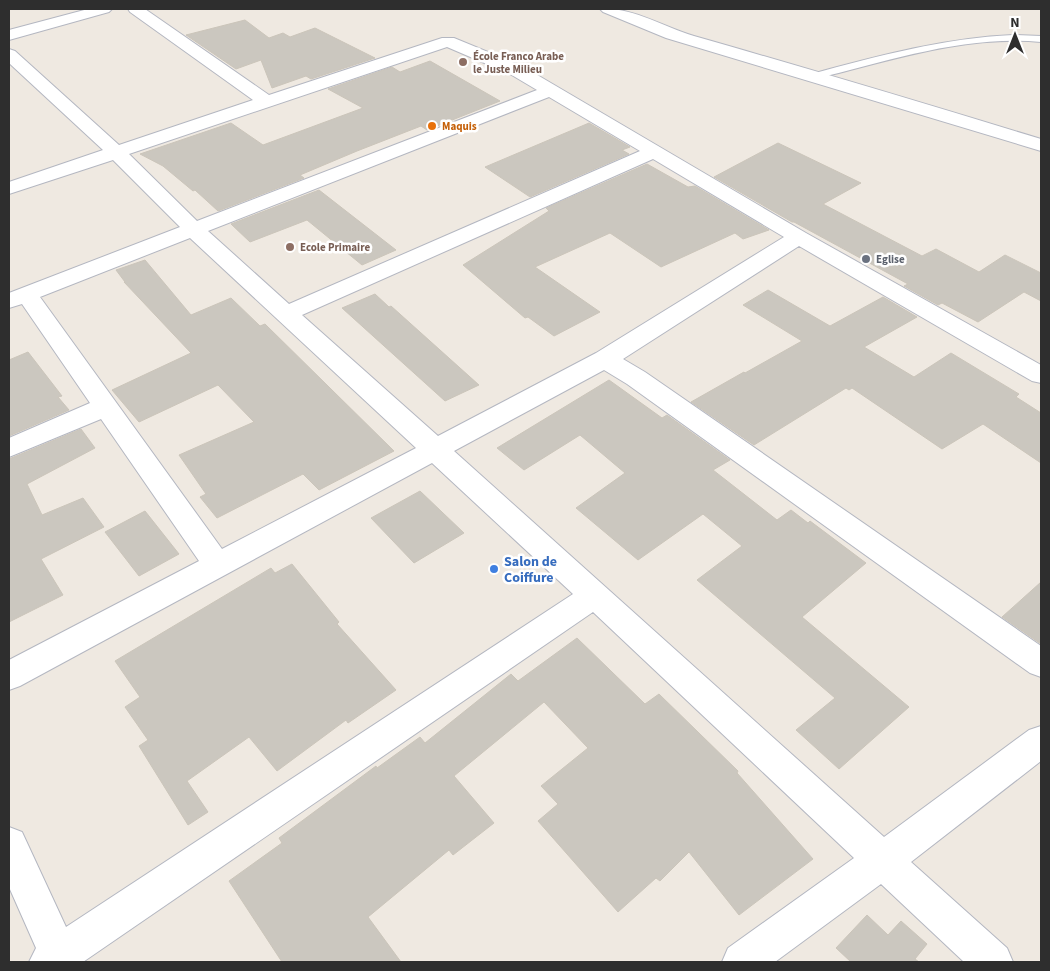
<svg xmlns="http://www.w3.org/2000/svg" width="1050" height="971" font-family="'Source Sans 3',sans-serif">
	<style>
		.building { fill: #cbc7bf; stroke: #cbc5ba }
		.lines { fill: none; stroke-linecap: round; stroke-linejoin: round }
		.service-casing { stroke: #b4b7c1; stroke-width: 2 }
		.minor-casing { stroke: #b4b7c1; stroke-width: 2 }
		.service { fill: #fff; fill-rule: evenodd }
		.minor { fill: #fff; fill-rule: evenodd }
		.education-dot { fill: #8d6e63; stroke: #fff; stroke-width: 2 }
		.food-dot { fill: #e8710a; stroke: #fff; stroke-width: 2 }
		.worship-dot { fill: #6b7280; stroke: #fff; stroke-width: 2 }
		.shop-dot { fill: #3f7fe0; stroke: #fff; stroke-width: 2 }
		.labels { text-anchor: middle; stroke-width: 5; stroke-linejoin: round; paint-order: stroke }
		.far-education-label { font-size: 11px; font-weight: bold; fill: #785e54; stroke: #fff; text-anchor: start }
		.far-food-label { font-size: 11px; font-weight: bold; fill: #c56008; stroke: #fff; text-anchor: start }
		.far-worship-label { font-size: 11px; font-weight: bold; fill: #5b616d; stroke: #fff; text-anchor: start }
		.shop-label { font-size: 14px; font-weight: bold; fill: #366cbe; stroke: #fff; text-anchor: start }
	</style>
	<rect width="100%" height="100%" fill="#efe9e1"/>
	<g class="building">
		<polygon points="245,20 269,38 283,33 290,37 315,28 375,58 311,79 306,76 272,88 261,60 236,69 186,35"/>
		<polygon points="430,61 500,101 427,130 421,126 357,151 300,175 304,178 218,211 195,190 193,191 163,166 140,154 231,123 263,145 363,108 328,89 392,67 400,72"/>
		<polygon points="589,123 630,147 622,150 629,154 530,197 485,167"/>
		<polygon points="778,143 861,183 823,204 922,256 936,249 979,272 1005,255 1041,273 1041,301 1024,292 978,322 942,303 938,305 904,286 908,284 794,222 792,222 714,177"/>
		<polygon points="647,164 688,187 695,186 769,230 743,239 735,233 661,267 610,233 535,267 600,312 554,336 528,317 525,318 463,265 549,211 546,208"/>
		<polygon points="319,190 396,250 362,265 307,220 250,242 231,224"/>
		<polygon points="145,260 191,315 231,298 260,326 265,324 394,451 319,490 303,474 217,518 200,497 206,494 179,455 254,422 218,385 139,422 112,390 191,353 124,282 125,282 116,270"/>
		<polygon points="768,290 830,326 883,297 917,317 864,347 914,377 951,353 1019,394 1016,397 1041,413 1041,463 983,424 942,449 852,388 849,390 846,388 754,445 691,402 744,372 745,373 802,341 743,305"/>
		<polygon points="375,294 389,307 391,306 479,385 445,401 342,308"/>
		<polygon points="28,352 62,396 58,397 69,410 9,436 9,360"/>
		<polygon points="609,380 662,418 667,415 730,460 713,470 777,520 791,510 808,523 810,521 866,563 802,617 909,707 839,769 796,730 835,698 697,580 742,546 703,514 638,560 576,508 625,473 580,435 524,470 497,448"/>
		<polygon points="81,429 95,448 27,484 42,515 83,498 104,527 41,559 63,595 9,622 9,459"/>
		<polygon points="420,491 464,533 414,563 371,518"/>
		<polygon points="145,511 179,554 139,576 105,532"/>
		<polygon points="292,564 339,622 337,624 396,690 348,723 346,720 277,771 249,737 187,781 208,812 188,825 139,746 148,740 125,707 140,697 115,661 271,568 275,573"/>
		<polygon points="1041,582 1041,644 1002,617"/>
		<polygon points="577,638 645,704 659,694 738,771 737,773 813,859 739,915 689,852 660,881 656,878 618,912 538,821 558,804 541,786 588,748 544,702 454,776 494,823 453,855 449,850 368,917 401,962 282,962 229,881 282,843 279,838 376,766 377,768 420,737 425,743 511,674 518,681"/>
		<polygon points="867,915 888,935 901,921 927,944 915,959 919,962 851,962 836,948"/>
	</g>
	<g class="lines">
		<g class="service-casing">
			<path id="service" d="M1013 35 1041 36V42C964 35 889 61 815 79L810 76 811 74C878 56 944 38 1013 35Z"/>
		</g>
		<g class="minor-casing">
			<g id="minor">
				<polygon points="88,9 112,9 109,12 9,40 9,30"/>
				<path d="M128 9H145L269 95 442 38H454L522 66 806 233 1041 365V383L1032 381 799 246 623 359 645 372 1041 646V677L1030 673 627 384 604 370 454 451 884 837 1029 730 1041 726V761L911 862 1007 948 1013 962H964L881 884 775 962H722L728 948 854 858 593 612 83 962H29L36 948 9 887V827L22 832 66 927 573 594 432 463 20 686 9 690V660L199 561 101 419 9 457V438L90 403 22 304 9 308V293L180 227 113 160 9 194V182L103 150 9 63V49L15 51 119 145 253 100 130 12ZM447 47 510 74 537 90 197 221 129 154ZM549 97 640 151 289 304 208 231ZM653 159 784 237 596 353 438 436 302 315ZM190 238 416 448 222 549 40 297Z"/>
				<path d="M600 9C633 7 663 27 694 36 810 69 926 104 1041 139V151L666 38 603 12Z"/>
			</g>
		</g>
		<use href="#service" class="service"/>
		<use href="#minor" class="minor"/>
	</g>
	<g class="education-dot">
		<circle cx="463" cy="62" r="5"/>
		<circle cx="290" cy="247" r="5"/>
	</g>
	<circle class="food-dot" cx="432" cy="126" r="5"/>
	<circle class="worship-dot" cx="866" cy="259" r="5"/>
	<circle class="shop-dot" cx="494" cy="569" r="5"/>
	<g class="labels">
		<g class="far-education-label">
			<text x="473" y="60">École Franco Arabe<tspan x="473" dy="13">le Juste Milieu</tspan></text>
			<text x="300" y="251">Ecole Primaire</text>
		</g>
		<g class="far-food-label">
			<text x="442" y="130">Maquis</text>
		</g>
		<g class="far-worship-label">
			<text x="876" y="263">Eglise</text>
		</g>
		<g class="shop-label">
			<text x="504" y="566">Salon de<tspan x="504" dy="16">Coiffure</tspan></text>
		</g>
	</g>
	<rect width="1050" height="971" fill="none" stroke="#2e2e2e" stroke-width="20"/>
	<g transform="translate(1015 35)" stroke="#ffffff" stroke-width="4" paint-order="stroke">
	<path d="M0-4L9 19L0 12L-9 19Z" fill="#2e2e2e"/>
	<text y="-8" font-size="14" font-weight="bold" text-anchor="middle" fill="#2e2e2e">N</text>
	</g>
</svg>
